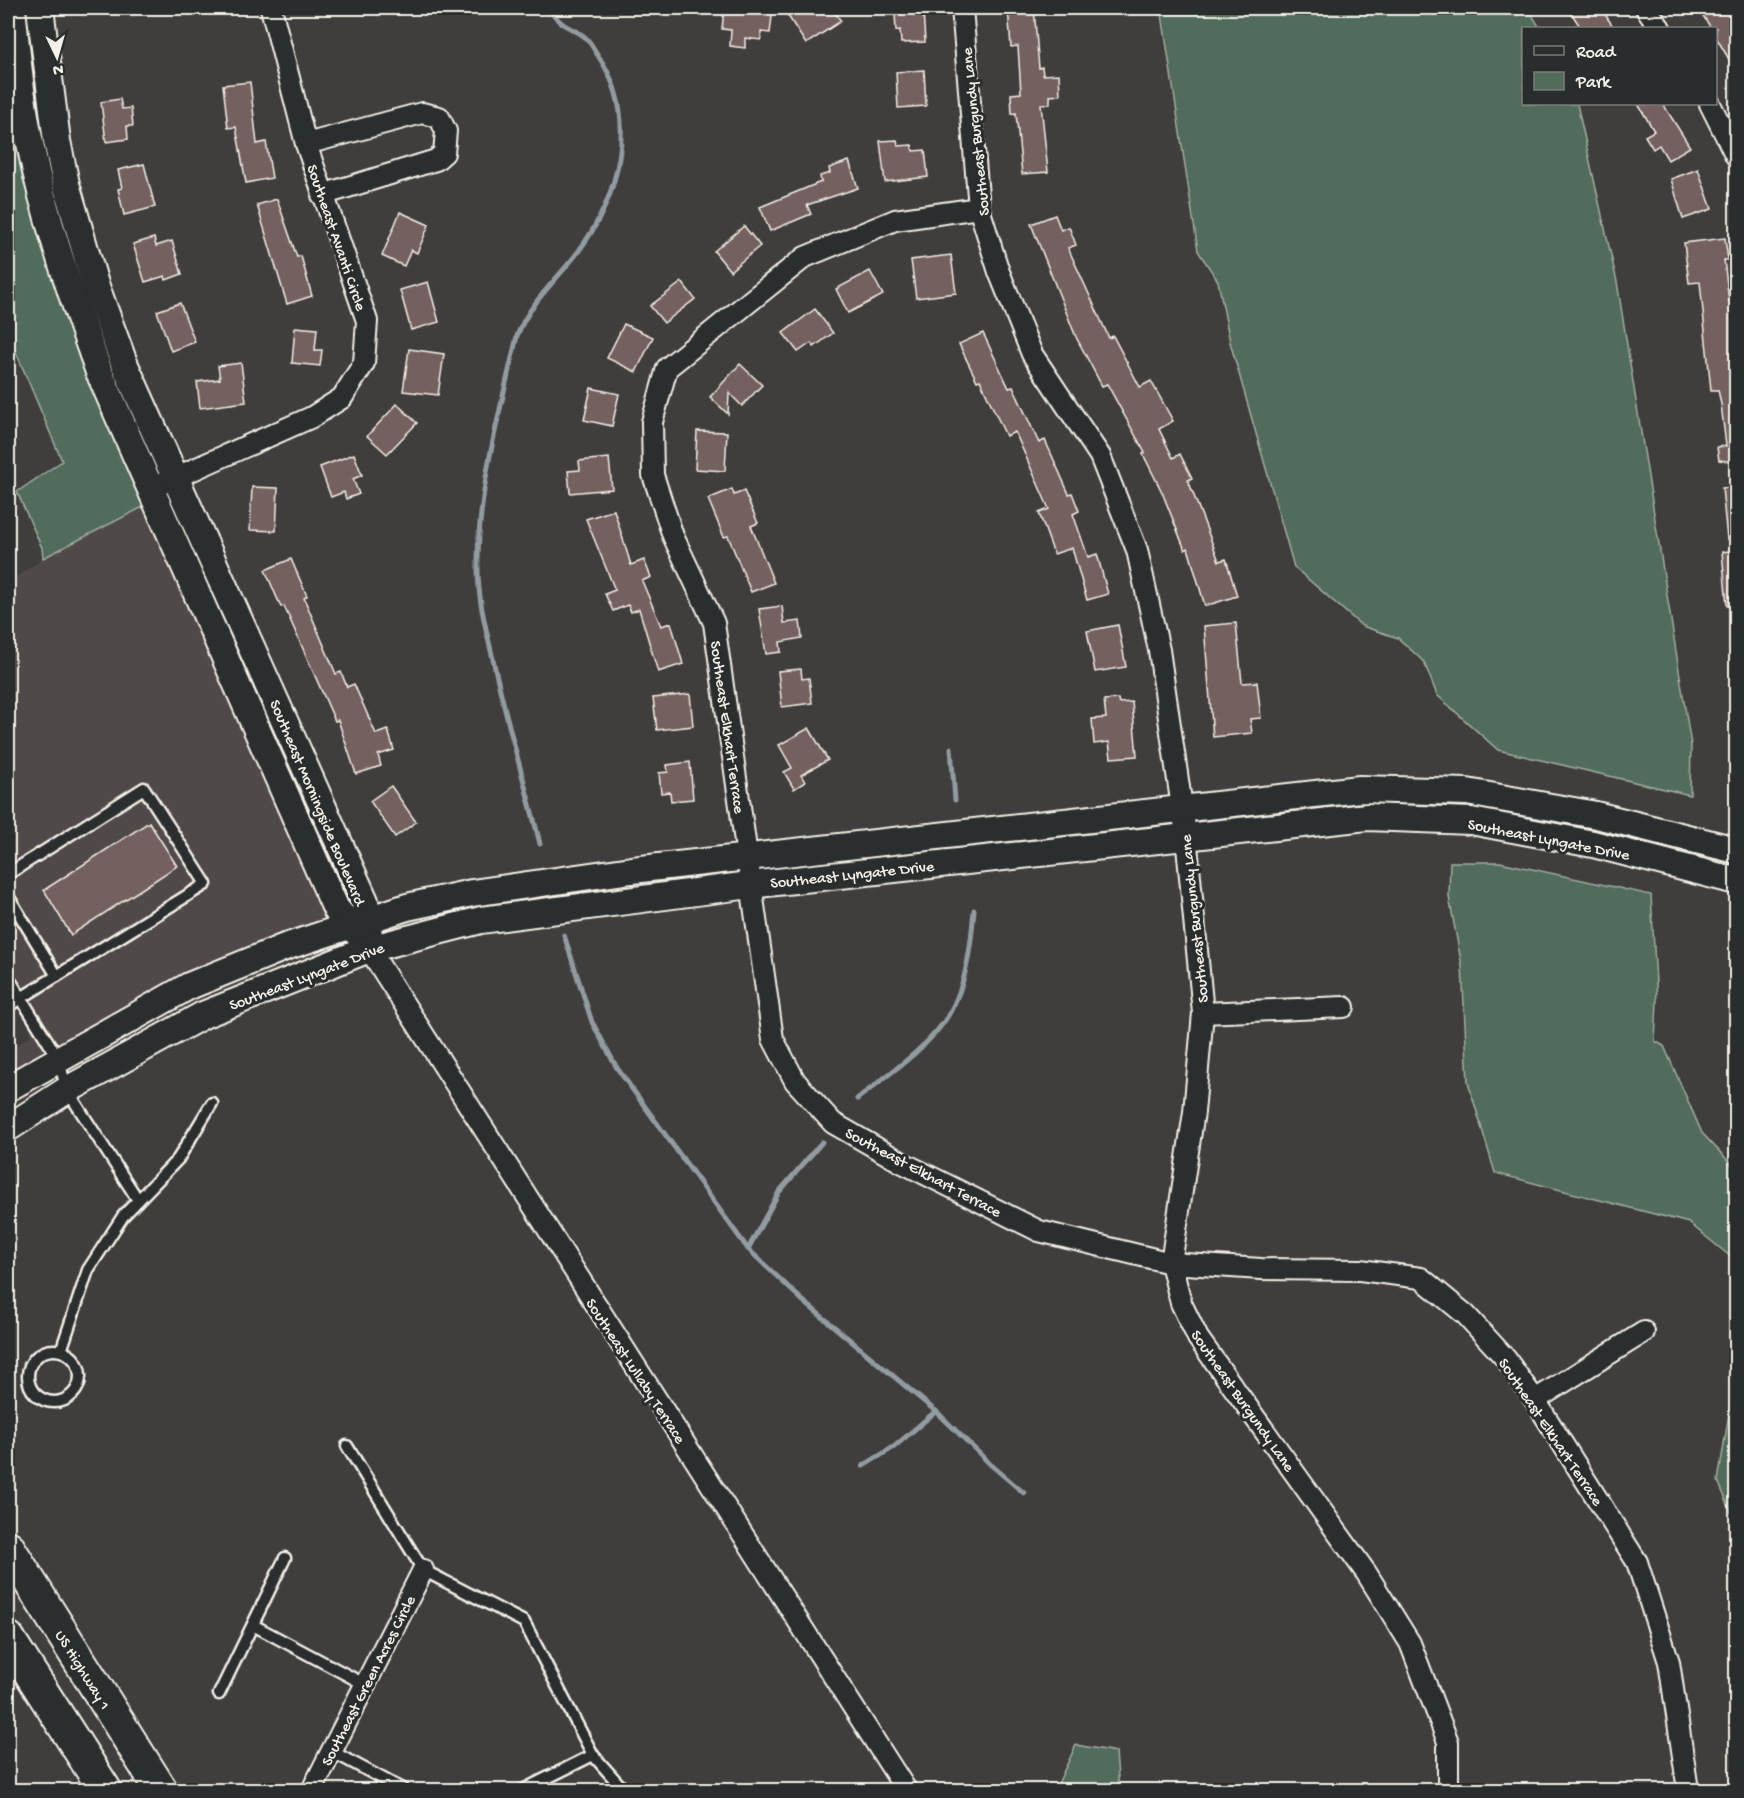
<svg xmlns="http://www.w3.org/2000/svg" width="1744" height="1798" font-family="'Gochi Hand',sans-serif">
	<style>
		.built { fill: #504848 }
		.green { fill: #516c5b; stroke: #a2aea2; stroke-width: 1.5 }
		.lines { fill: none; stroke-linecap: round; stroke-linejoin: round }
		.stream { stroke: #919ca1; stroke-width: 5 }
		.building { fill: #756161; stroke: #f4f1e8; stroke-width: 1.5 }
		.service-casing { stroke: #f4f1e8; stroke-width: 15 }
		.minor-casing { stroke: #f4f1e8; stroke-width: 24 }
		.tertiary-casing { stroke: #f4f1e8; stroke-width: 30 }
		.primary-casing { stroke: #f4f1e8; stroke-width: 36 }
		.service { stroke: #2a2d2e; stroke-width: 10 }
		.minor { stroke: #2a2d2e; stroke-width: 20 }
		.tertiary { stroke: #2a2d2e; stroke-width: 26 }
		.primary { stroke: #2a2d2e; stroke-width: 32 }
		.labels { text-anchor: middle; stroke-width: 6; stroke-linejoin: round; paint-order: stroke }
		.street-label { font-size: 16px; fill: #f4f1e8; stroke: #2a2d2e }
	</style>
	<rect width="100%" height="100%" fill="#403d3d"/>
	<filter id="ink" filterUnits="userSpaceOnUse"><feTurbulence type="fractalNoise" baseFrequency=".0167" numOctaves="2"/><feDisplacementMap in="SourceGraphic" scale="12" xChannelSelector="R" yChannelSelector="G"/><feConvolveMatrix kernelMatrix="1 2 1 2 8 2 1 2 1" color-interpolation-filters="sRGB"/></filter>
	<g filter="url(#ink)">
		<polygon class="built" points="149,504 334,920 8,1077 8,1050 29,1037 33,1026 8,985 8,583 43,558"/>
		<g class="green">
			<polygon points="1161,8 1528,8 1540,28 1524,28 1524,104 1577,104 1617,282 1691,745 1690,795 1498,750 1437,695 1424,662 1398,638 1362,626 1294,567 1230,342 1218,281 1198,251"/>
			<polygon points="8,94 9,111 21,147 149,504 43,558 42,548 17,492 62,461 8,333"/>
			<polygon points="1450,862 1500,862 1651,895 1657,1001 1655,1041 1664,1046 1702,1133 1736,1169 1736,1261 1689,1223 1495,1173 1468,1082 1462,966 1449,897"/>
			<polygon points="1736,1380 1736,1524 1718,1481 1734,1383"/>
			<polygon points="1076,1745 1116,1752 1119,1790 1055,1790"/>
		</g>
		<g class="lines">
			<g class="stream">
				<polyline points="951,748 955,800"/>
				<path d="M540 844C525 782 506 721 493 659 486 629 478 600 478 569 477 491 500 412 517 336 529 303 557 280 578 252 619 197 640 118 599 57 595 51 591 43 586 38 580 32 570 29 563 24 557 19 552 13 547 8"/>
				<polyline points="564,935 592,1022 617,1068 748,1249 802,1300 939,1414 990,1464 1024,1493"/>
				<path d="M857 1099C886 1076 931 1046 949 1014 967 983 971 945 974 910"/>
				<polyline points="748,1249 779,1192 822,1142"/>
				<polyline points="863,1466 894,1447 936,1411"/>
			</g>
		</g>
		<g class="building">
			<polygon points="724,8 773,8 770,33 761,32 761,40 745,38 745,48 730,46 731,30 722,29"/>
			<polygon points="783,8 832,8 841,21 806,44"/>
			<polygon points="1008,8 1034,8 1039,68 1042,67 1043,75 1059,74 1060,95 1050,96 1050,104 1041,104 1048,172 1022,174 1016,113 1012,114 1011,94 1021,93 1018,46 1011,47"/>
			<polygon points="1568,8 1601,8 1614,28 1581,28"/>
			<polygon points="1698,8 1733,8 1737,14 1737,73 1716,37 1716,28 1711,28"/>
			<polygon points="923,10 925,42 901,43 900,30 896,31 895,12"/>
			<polygon points="924,70 926,106 898,108 896,72"/>
			<polygon points="250,82 257,144 266,142 272,178 246,183 236,127 228,128 223,85"/>
			<polygon points="120,99 122,109 131,108 133,126 127,126 128,139 106,142 101,102"/>
			<polygon points="1638,104 1663,104 1690,147 1668,160 1659,145 1653,149 1645,136 1654,131"/>
			<polygon points="897,140 898,146 912,145 913,151 925,150 928,177 885,182 880,141"/>
			<polygon points="849,161 858,188 807,205 811,214 770,231 760,207 821,182 820,176 830,173 829,168"/>
			<polygon points="144,164 155,207 124,215 118,189 122,188 118,170"/>
			<polygon points="1698,169 1712,209 1683,219 1671,179"/>
			<polygon points="277,199 297,257 301,256 312,296 287,304 257,205"/>
			<polygon points="400,212 429,225 417,253 411,250 404,266 382,256"/>
			<polygon points="1055,215 1061,230 1069,227 1076,245 1068,248 1109,338 1113,336 1140,387 1151,381 1173,421 1159,429 1173,458 1180,454 1192,478 1188,480 1219,561 1226,559 1237,596 1205,606 1188,548 1185,550 1162,492 1143,454 1145,453 1107,384 1102,386 1076,337 1031,224"/>
			<polygon points="744,226 760,246 730,271 714,251"/>
			<polygon points="154,238 156,246 172,241 182,274 166,280 165,276 145,282 133,244"/>
			<polygon points="1725,238 1728,260 1724,260 1729,301 1737,300 1737,461 1727,461 1719,460 1717,447 1726,446 1721,404 1718,390 1711,390 1700,282 1689,283 1684,243"/>
			<polygon points="951,255 956,293 916,298 911,260"/>
			<polygon points="870,271 883,295 848,313 836,289"/>
			<polygon points="428,282 439,322 411,330 400,290"/>
			<polygon points="682,282 695,299 664,323 650,306"/>
			<polygon points="180,303 195,342 171,351 157,311"/>
			<polygon points="815,309 833,333 814,347 811,343 798,352 783,333"/>
			<polygon points="624,324 653,337 636,372 607,358"/>
			<polygon points="295,327 317,329 315,350 322,350 320,366 292,363"/>
			<polygon points="983,333 1009,388 1013,387 1039,443 1045,440 1069,494 1072,493 1079,511 1073,514 1088,557 1097,554 1108,594 1087,600 1072,548 1054,554 1039,513 1049,509 1015,432 1006,436 980,380 977,381 959,344"/>
			<polygon points="409,349 444,354 438,395 403,391"/>
			<polygon points="241,363 246,402 200,408 197,382 220,379 218,366"/>
			<polygon points="740,364 762,385 742,406 729,393 728,414 710,397"/>
			<polygon points="591,388 619,394 612,426 584,420"/>
			<polygon points="397,404 417,423 387,454 367,436"/>
			<polygon points="697,431 727,432 725,471 695,469"/>
			<polygon points="354,454 362,475 353,479 359,494 346,499 344,492 331,497 320,467"/>
			<polygon points="609,458 612,489 570,493 568,471 580,470 579,461"/>
			<polygon points="252,487 278,488 276,531 250,530"/>
			<polygon points="1737,487 1737,539 1727,539 1722,488"/>
			<polygon points="732,489 734,495 744,491 758,523 751,526 774,583 751,592 728,536 724,537 708,499"/>
			<polygon points="614,510 631,565 644,560 651,577 642,581 661,626 671,623 683,664 658,672 639,609 631,612 628,605 613,611 605,594 615,590 586,519"/>
			<polygon points="1737,550 1737,605 1727,605 1722,552"/>
			<polygon points="291,559 307,596 304,598 336,674 341,672 347,687 354,684 376,734 388,730 394,750 378,755 381,766 356,774 338,720 335,721 284,606 281,607 265,570"/>
			<polygon points="782,606 784,623 800,621 802,638 780,642 781,652 766,654 759,609"/>
			<polygon points="1236,623 1242,683 1257,682 1261,718 1250,719 1252,733 1213,737 1204,626"/>
			<polygon points="1118,625 1126,667 1095,672 1087,631"/>
			<polygon points="801,669 802,679 809,678 812,703 782,707 778,671"/>
			<polygon points="690,694 693,726 657,730 653,698"/>
			<polygon points="1118,699 1119,703 1132,702 1137,756 1111,758 1109,742 1094,744 1092,719 1106,718 1104,700"/>
			<polygon points="809,728 828,760 801,775 805,782 794,789 784,772 792,768 779,745"/>
			<polygon points="690,762 693,799 671,801 670,792 661,793 659,773 668,772 667,765"/>
			<polygon points="391,786 416,822 395,837 370,801"/>
			<polygon points="149,822 177,866 71,935 44,890"/>
		</g>
		<g class="lines">
			<g class="service-casing">
				<g id="service">
					<polyline points="8,874 144,788 206,884 8,1006"/>
					<polyline points="8,896 57,976"/>
					<polyline points="8,977 58,1058 67,1090 138,1200"/>
					<circle cx="54" cy="1376" r="26"/>
					<polyline points="61,1351 88,1270 123,1216 178,1159 212,1103"/>
					<polyline points="347,1446 423,1570 524,1622 593,1755 624,1790"/>
					<polyline points="253,1625 364,1684"/>
					<polyline points="219,1694 285,1558"/>
					<polyline points="331,1751 404,1790"/>
					<polyline points="523,1790 593,1755"/>
				</g>
			</g>
			<g class="minor-casing">
				<g id="minor">
					<polyline points="962,8 979,208 999,272 1032,354 1100,456 1137,550 1159,650 1186,835 1203,1013 1194,1112 1171,1263 1181,1303 1198,1338 1367,1574 1410,1643 1448,1742 1448,1790"/>
					<polyline points="1646,8 1660,28"/>
					<polyline points="1710,104 1736,156"/>
					<polyline points="306,144 422,113 439,117 446,131 444,153 436,160 322,195"/>
					<polyline points="979,208 895,220 805,257 667,368 652,422 653,475 673,536 714,623 773,1039 795,1081 833,1123 901,1162 1039,1231 1171,1263 1261,1269 1360,1270 1421,1278 1466,1315 1506,1359 1535,1400 1637,1562 1669,1662 1688,1790"/>
					<polyline points="152,488 312,417 342,398 364,363 367,321 306,144 271,8"/>
					<polyline points="369,949 906,1790"/>
					<polyline points="1203,1013 1344,1007"/>
					<polyline points="1535,1400 1644,1332"/>
					<polyline points="312,1790 423,1570"/>
				</g>
			</g>
			<g class="tertiary-casing">
				<g id="tertiary">
					<path d="M12 8C17 54 21 102 31 148 46 224 73 298 99 372L336 909 360 936"/>
					<polyline points="40,8 57,141 66,184 95,284 124,363 365,901 369,936"/>
					<polyline points="8,1088 189,986 285,947 407,907 472,893 632,870 1360,789 1467,792 1596,815 1736,850"/>
					<polyline points="8,1128 67,1090 203,1015 369,949 481,920 750,885 1367,817 1471,821 1593,844 1736,881"/>
				</g>
			</g>
			<g class="primary-casing">
				<g id="primary">
					<polyline points="8,1547 161,1790"/>
					<polyline points="8,1638 105,1790"/>
				</g>
			</g>
			<use href="#service" class="service"/>
			<use href="#minor" class="minor"/>
			<use href="#tertiary" class="tertiary"/>
			<use href="#primary" class="primary"/>
		</g>
	</g>
	<g class="labels">
		<g class="street-label">
			<text transform="translate(974 132) rotate(-96)" y="6">Southeast Burgundy Lane</text>
			<text transform="translate(338 237) rotate(71)" y="6">Southeast Avanti Circle</text>
			<text transform="translate(729 727) rotate(82)" y="6">Southeast Elkhart Terrace</text>
			<text transform="translate(319 802) rotate(67)" y="6">Southeast Morningside Boulevard</text>
			<text transform="translate(1549 838) rotate(11)" y="6">Southeast Lyngate Drive</text>
			<text transform="translate(852 873) rotate(-6)" y="6">Southeast Lyngate Drive</text>
			<text transform="translate(1193 919) rotate(-96)" y="6">Southeast Burgundy Lane</text>
			<text transform="translate(306 975) rotate(-21)" y="6">Southeast Lyngate Drive</text>
			<text transform="translate(924 1171) rotate(28)" y="6">Southeast Elkhart Terrace</text>
			<text transform="translate(637 1370) rotate(57)" y="6">Southeast Lullaby Terrace</text>
			<text transform="translate(1244 1400) rotate(55)" y="6">Southeast Burgundy Lane</text>
			<text transform="translate(1552 1431) rotate(56)" y="6">Southeast Elkhart Terrace</text>
			<text transform="translate(84 1669) rotate(58)" y="6">US Highway 1</text>
			<text transform="translate(367 1680) rotate(-63)" y="6">Southeast Green Acres Circle</text>
		</g>
	</g>
	<rect width="1744" height="1798" fill="none" stroke="#2a2d2e" stroke-width="30"/>
	<rect x="15" y="15" width="1714" height="1768" fill="none" stroke="#f4f1e8" stroke-width="2" filter="url(#ink)"/>
	<rect x="1522" y="27" width="195" height="78" fill="#2a2d2e" stroke="#7b7b78" stroke-width="1.5"/>
	<rect x="1534" y="46" width="30" height="9" fill="#2a2d2e" stroke="#7b7b78" stroke-width="1.5"/>
	<text x="1576" y="57" font-size="18" fill="#f4f1e8">Road</text>
	<rect x="1534" y="72" width="30" height="18" fill="#516c5b" stroke="#7b7b78" stroke-width="1.5"/>
	<text x="1576" y="87" font-size="18" fill="#f4f1e8">Park</text>
	<g transform="translate(57 57) rotate(175)" stroke="#2a2d2e" stroke-width="4.5" paint-order="stroke">
	<path d="M0-4.5L10 22L0 15L-10 22Z" fill="#f4f1e8"/>
	<text y="-9" font-size="16" font-weight="bold" text-anchor="middle" fill="#f4f1e8">N</text>
	</g>
</svg>
